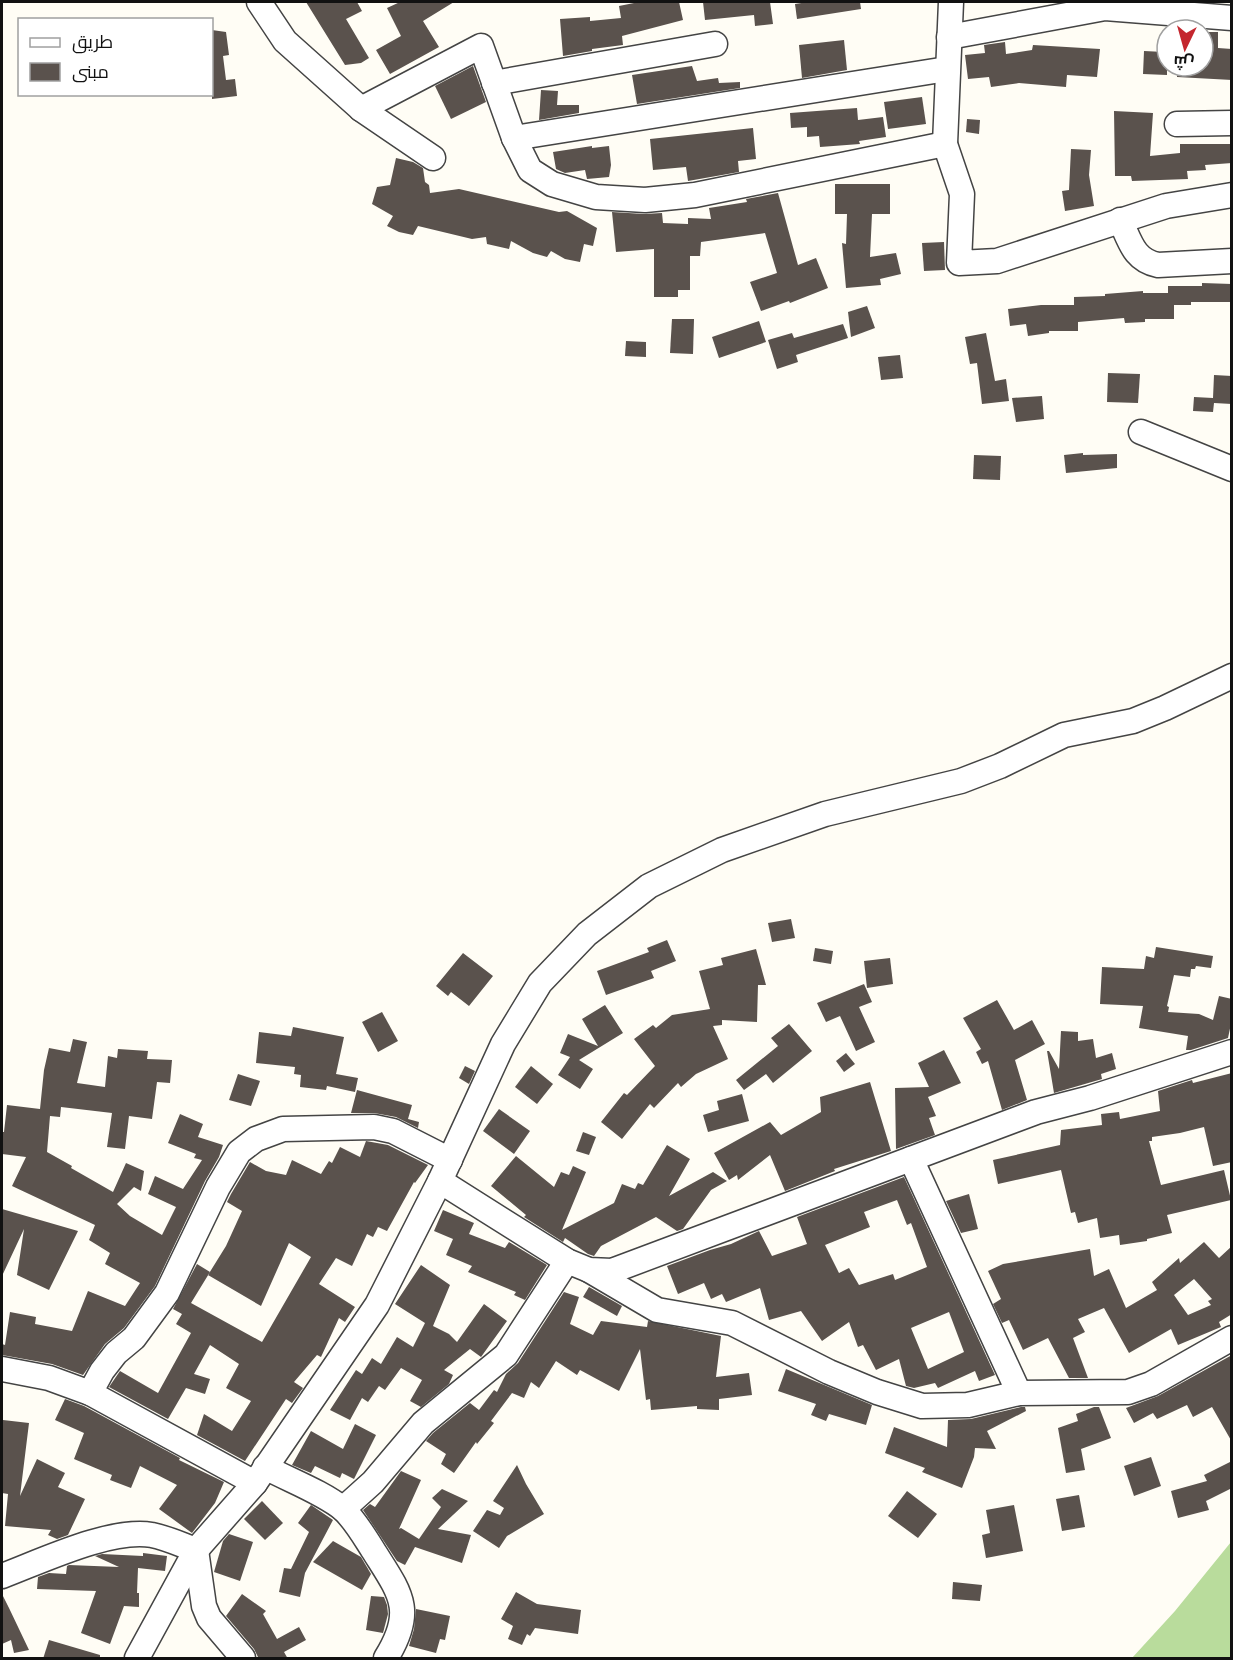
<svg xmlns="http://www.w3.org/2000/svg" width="1233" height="1660" font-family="'Zilla Slab',Cairo,serif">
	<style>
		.forest { fill: #b9dc9c }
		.building { fill: #5a524d; fill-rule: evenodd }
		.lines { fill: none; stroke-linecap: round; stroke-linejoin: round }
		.minor-casing { stroke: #444; stroke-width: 27 }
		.minor { stroke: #fff; stroke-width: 24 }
	</style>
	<rect width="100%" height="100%" fill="#fffdf5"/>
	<polygon class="forest" points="1231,1542 1231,1658 1132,1658 1175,1611"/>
	<g class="building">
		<polygon points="306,2 357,2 362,11 346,19 369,58 361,63 345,65"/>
		<polygon points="400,2 454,2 423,21 439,47 390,74 376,50 401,36 387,8"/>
		<polygon points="639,2 679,2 683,20 622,36 623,45 592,49 592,51 563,56 560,19 590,17 590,21 621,18 619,6"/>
		<polygon points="703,2 770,2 773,24 755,26 754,15 705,20"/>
		<polygon points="808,2 860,2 861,9 797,19 795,4"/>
		<polygon points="212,30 226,32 229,55 223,56 226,80 235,79 237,96 212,99"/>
		<polygon points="1204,32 1218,32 1218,48 1232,49 1232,80 1177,77 1177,66 1203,66"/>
		<polygon points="844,40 847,70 802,78 799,45"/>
		<polygon points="1005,42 1006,54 1032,50 1033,45 1100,49 1097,77 1067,75 1066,87 1019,83 991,87 989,77 968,79 965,55 985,53 984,45"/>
		<polygon points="1144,51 1164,52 1164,60 1167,60 1167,75 1143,74"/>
		<polygon points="473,66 486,102 451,119 435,86"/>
		<polygon points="692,66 697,81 718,78 719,83 740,82 740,88 637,104 632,75"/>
		<polygon points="541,90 558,91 557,105 579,105 579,113 539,120"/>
		<polygon points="922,97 926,124 888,129 884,102"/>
		<polygon points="857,108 858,120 883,117 886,137 859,141 860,144 820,147 819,136 807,137 807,127 791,128 790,113"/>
		<polygon points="1114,111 1153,113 1150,156 1180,153 1180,144 1232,144 1232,163 1205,165 1206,170 1187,171 1188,179 1132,181 1131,176 1115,176"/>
		<polygon points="967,119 980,120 979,134 966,132"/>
		<polygon points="753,128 756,159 738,161 739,172 688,181 686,167 653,170 650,139"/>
		<polygon points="592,146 592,148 609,146 611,165 609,177 587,179 585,170 565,173 556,169 553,152"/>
		<polygon points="1071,149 1091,150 1089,175 1094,206 1065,211 1062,191 1069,190"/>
		<polygon points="396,158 413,162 423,168 425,182 429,185 430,193 459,189 559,212 567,211 597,228 593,246 584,244 580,262 565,259 551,251 547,257 533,253 511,241 509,249 487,244 486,237 472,239 418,226 413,235 399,232 387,226 393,216 372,204 377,187 390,185"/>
		<polygon points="835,184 890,184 890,214 872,214 870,257 896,253 901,274 880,279 881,285 846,288 842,243 846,244 847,214 835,214"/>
		<polygon points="778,193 798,265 816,258 828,288 790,303 789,301 761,311 750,282 777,273 765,233 701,242 700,256 690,256 690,290 678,290 678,297 654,297 654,249 616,252 612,212 644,214 662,213 663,223 688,224 688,218 711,219 709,208 747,202 746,199"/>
		<polygon points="944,242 945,270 924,271 922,243"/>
		<polygon points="1202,283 1232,284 1232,302 1191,302 1191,305 1174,305 1174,319 1145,319 1145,322 1125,323 1124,318 1078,322 1078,331 1049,331 1049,333 1028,336 1026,324 1010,326 1008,309 1041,305 1074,305 1074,297 1105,296 1105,294 1143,291 1143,293 1168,293 1168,286 1202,286"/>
		<polygon points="867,306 875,328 851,337 848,312"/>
		<polygon points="672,319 694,319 693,354 670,353"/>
		<polygon points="759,321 766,342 719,358 712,337"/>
		<polygon points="843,324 848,338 796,355 798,362 777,369 768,340 792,333 794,338"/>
		<polygon points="986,333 995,381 1006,379 1009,401 982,404 977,363 970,364 965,337"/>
		<polygon points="626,341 646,342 646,357 625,356"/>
		<polygon points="900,355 903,378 881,380 878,357"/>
		<polygon points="1108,373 1140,374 1138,403 1107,402"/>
		<polygon points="1214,375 1232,376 1232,404 1214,403 1213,412 1193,411 1194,397 1213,398"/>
		<polygon points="1042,396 1044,419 1016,422 1012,398"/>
		<polygon points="1083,453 1083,455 1117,454 1117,468 1066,473 1064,455"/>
		<polygon points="974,455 1001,456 1000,480 973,479"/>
		<polygon points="791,919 795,938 772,942 768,923"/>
		<polygon points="667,940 676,961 651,971 654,978 606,995 597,971 649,952 647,948"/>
		<polygon points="1156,947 1213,956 1211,968 1196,966 1195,969 1191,969 1190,977 1174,975 1167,1006 1169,1007 1168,1012 1199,1014 1213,1020 1219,996 1232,999 1232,1019 1228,1038 1191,1050 1186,1050 1188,1036 1139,1028 1143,1006 1100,1004 1102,967 1144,969 1146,956 1154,958"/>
		<polygon points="815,948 833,951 831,964 813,961"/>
		<polygon points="756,949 766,985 758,985 757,1022 722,1020 722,1025 713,1026 728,1059 696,1074 681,1087 678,1083 654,1108 650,1104 622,1139 601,1122 624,1093 627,1095 655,1066 634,1039 653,1025 656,1028 672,1015 710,1009 699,971 723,965 721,958"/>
		<polygon points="463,953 493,976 469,1006 451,992 448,996 436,986"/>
		<polygon points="890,958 893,984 867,988 864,961"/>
		<polygon points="864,984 872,1002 859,1007 875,1042 856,1051 840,1016 826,1022 817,1003"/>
		<polygon points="997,1000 1014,1030 1032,1020 1045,1044 1015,1060 1027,1100 1002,1110 988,1061 982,1064 976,1052 981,1049 963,1018"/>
		<polygon points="605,1005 623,1033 579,1060 593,1069 580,1089 558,1075 570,1057 560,1053 568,1034 598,1046 582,1019"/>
		<polygon points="382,1012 398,1041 378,1052 362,1022"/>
		<polygon points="789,1024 812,1051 773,1083 766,1074 744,1090 736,1080 778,1046 771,1038"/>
		<polygon points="293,1027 344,1037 336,1074 358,1078 355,1092 327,1086 326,1090 300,1087 301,1075 294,1074 295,1067 256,1063 259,1032 291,1036"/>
		<polygon points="1061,1031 1078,1032 1078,1041 1093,1039 1096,1058 1112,1053 1116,1069 1101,1074 1102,1079 1054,1093 1047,1051 1049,1051 1059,1069"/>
		<polygon points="73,1039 87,1042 77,1083 105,1087 108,1056 117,1058 118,1049 148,1051 147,1059 172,1060 170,1083 157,1082 152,1119 129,1116 125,1149 107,1147 112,1113 61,1107 60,1117 50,1116 47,1152 72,1166 71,1168 113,1192 126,1163 144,1171 141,1191 134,1187 117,1204 130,1216 162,1235 176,1207 148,1194 155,1176 183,1189 202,1160 194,1158 196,1154 168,1143 180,1114 203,1124 198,1137 223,1145 219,1157 205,1181 155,1286 124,1328 105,1344 83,1375 52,1364 2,1355 2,1344 5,1345 10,1312 36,1317 35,1324 72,1331 88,1291 125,1306 140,1283 105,1264 110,1253 89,1240 95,1225 12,1186 26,1157 2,1154 2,1132 4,1132 7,1105 40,1109 44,1070 49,1048 70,1052"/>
		<polygon points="944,1050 961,1083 928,1097 936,1116 929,1118 935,1135 896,1149 895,1088 929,1087 918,1063"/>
		<polygon points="846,1053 855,1064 844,1072 836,1061"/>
		<polygon points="465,1066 475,1071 469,1084 459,1078"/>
		<polygon points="531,1066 553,1084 537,1104 515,1087"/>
		<polygon points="1232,1073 1232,1162 1213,1166 1204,1127 1180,1133 1152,1137 1152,1141 1149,1141 1161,1185 1224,1170 1231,1200 1167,1215 1172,1233 1147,1239 1147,1241 1120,1245 1119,1235 1100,1238 1097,1218 1078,1223 1075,1212 1071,1213 1061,1170 998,1184 993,1160 1060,1145 1061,1130 1102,1125 1101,1114 1119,1112 1120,1119 1160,1111 1158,1091 1192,1080 1193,1083"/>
		<polygon points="238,1074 260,1081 251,1106 229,1100"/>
		<polygon points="870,1082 891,1151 834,1169 835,1171 785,1191 770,1155 738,1180 737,1175 729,1180 714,1153 770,1122 781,1135 821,1112 820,1097"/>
		<polygon points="357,1090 412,1105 408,1119 419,1122 418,1128 396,1117 374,1113 351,1113"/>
		<polygon points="742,1094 749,1121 708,1132 703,1115 719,1110 717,1101"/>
		<polygon points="499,1109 530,1131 514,1154 483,1131"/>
		<polygon points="583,1132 596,1137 589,1155 576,1151"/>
		<polygon points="366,1141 388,1145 428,1165 415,1183 414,1182 387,1231 378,1227 373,1237 367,1234 352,1266 336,1258 319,1284 355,1307 345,1322 339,1318 321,1357 317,1355 294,1382 303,1388 292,1403 286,1399 245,1461 197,1435 204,1414 232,1431 251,1401 226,1388 239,1364 210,1345 194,1374 210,1379 205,1394 186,1388 168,1419 109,1387 120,1371 158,1393 191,1333 176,1324 182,1314 173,1309 197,1264 210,1272 191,1303 262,1342 311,1257 289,1243 261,1306 208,1275 226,1246 242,1211 227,1202 231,1194 250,1162 266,1171 286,1175 292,1160 321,1174 329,1161 332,1163 340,1147 360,1157"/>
		<polygon points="667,1145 690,1159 669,1196 713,1172 727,1181 711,1190 683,1229 677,1231 656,1217 601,1246 594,1256 588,1254 565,1238 563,1242 524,1217 526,1215 491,1186 516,1156 554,1187 561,1172 569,1175 573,1166 586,1172 562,1230 614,1203 622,1184 635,1189 638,1183 643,1185"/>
		<path d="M904 1177 995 1375 979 1381 975 1371 938 1388 935 1383 914 1388 906 1386 899 1359 876 1370 863 1345 858 1347 849 1322 822 1341 801 1311 769 1320 760 1288 726 1302 722 1294 711 1299 704 1283 678 1294 667 1266 710 1250 731 1244 759 1231 772 1256 807 1244 797 1217ZM897 1200 907 1225 911 1223 927 1267 895 1280 893 1274 859 1285 849 1268 839 1273 825 1245 870 1227 864 1212ZM949 1312 964 1352 928 1369 911 1328Z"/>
		<polygon points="969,1194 978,1229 961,1233 946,1201"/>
		<polygon points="2,1209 78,1231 49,1290 17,1275 24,1229 2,1276"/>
		<polygon points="443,1210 474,1223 469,1234 505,1248 509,1242 547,1265 525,1300 514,1295 516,1292 468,1272 472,1266 446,1255 453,1239 434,1231"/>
		<path d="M1204 1242 1219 1258 1232 1246V1314L1219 1322 1221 1327 1178 1345 1171 1329 1129 1353 1104 1308 1078 1319 1085 1332 1073 1338 1088 1378H1069L1048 1338 1023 1350 1009 1320 1002 1323 993 1304 1001 1299 988 1271 1003 1264 1090 1249 1094 1276 1109 1269 1126 1308 1157 1290 1152 1282 1179 1258 1180 1263ZM1194 1279 1212 1299 1208 1301 1211 1305 1188 1315 1174 1295Z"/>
		<polygon points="421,1265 450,1285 433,1326 449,1334 457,1342 484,1304 507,1321 481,1357 470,1349 444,1370 453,1375 449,1384 421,1407 410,1401 422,1380 401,1368 385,1390 379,1386 368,1402 362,1398 350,1420 330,1410 356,1370 362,1374 372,1358 381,1364 397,1337 413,1347 425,1323 395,1304"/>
		<polygon points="589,1287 622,1306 617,1316 583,1297"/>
		<polygon points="564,1292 579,1297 570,1324 593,1335 601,1321 647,1327 648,1321 721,1336 716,1377 749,1373 752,1395 719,1399 719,1410 697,1409 697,1406 651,1410 650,1399 646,1400 640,1349 619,1391 580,1370 577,1375 556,1361 539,1388 531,1382 524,1398 512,1393 491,1421 494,1423 477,1444 476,1442 454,1473 441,1464 446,1454 426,1441 433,1433 470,1403 479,1410 494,1390 497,1392 506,1374 518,1363"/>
		<polygon points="1232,1355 1232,1442 1212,1407 1193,1417 1187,1405 1157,1419 1153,1413 1134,1423 1126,1408 1158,1396"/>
		<polygon points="786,1369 872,1405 866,1425 829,1414 826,1421 811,1415 816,1404 778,1391"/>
		<polygon points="65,1399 84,1406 180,1458 179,1460 224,1482 215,1503 192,1533 159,1509 177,1485 140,1466 131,1488 110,1480 112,1475 74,1459 84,1433 55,1420"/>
		<polygon points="1021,1407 1025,1407 1026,1411 987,1431 996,1449 975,1448 974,1457 962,1488 922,1472 925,1468 885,1453 894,1427 947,1447 948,1420 971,1419"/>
		<polygon points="1094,1407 1099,1407 1111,1438 1081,1449 1085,1470 1066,1473 1058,1428 1078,1421 1076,1414"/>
		<polygon points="3,1420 29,1423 20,1496 37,1459 65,1473 58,1487 85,1499 68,1535 57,1539 48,1535 51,1530 5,1526 8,1494 2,1493"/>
		<polygon points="355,1424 376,1435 354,1479 342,1473 340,1478 315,1466 311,1473 292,1465 311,1431 343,1449"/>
		<polygon points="1151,1457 1161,1486 1134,1496 1124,1466"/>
		<polygon points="1232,1461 1232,1488 1206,1501 1209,1510 1178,1518 1171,1491 1207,1481 1204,1475"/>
		<polygon points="517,1465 526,1484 544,1514 507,1536 499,1548 473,1531 487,1510 500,1515 504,1508 493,1501"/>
		<polygon points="401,1471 421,1480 399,1529 401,1528 419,1539 441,1507 432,1498 442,1489 468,1501 438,1529 471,1535 462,1563 415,1547 405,1565 397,1561 363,1510 370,1504 375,1507"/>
		<polygon points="907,1491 937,1514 918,1538 888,1516"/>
		<polygon points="1079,1495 1085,1527 1062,1531 1056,1499"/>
		<polygon points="262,1501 283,1523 265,1540 244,1519"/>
		<polygon points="311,1505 333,1520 305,1573 300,1597 279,1592 284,1568 291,1569 309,1532 298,1523"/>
		<polygon points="1014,1505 1023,1551 986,1558 982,1535 990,1533 986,1510"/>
		<polygon points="229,1534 253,1542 240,1581 214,1572 223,1541"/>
		<polygon points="333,1541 361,1557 371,1574 362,1590 313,1562"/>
		<polygon points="143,1553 167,1556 165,1571 138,1568 137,1593 139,1593 139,1607 124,1606 110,1644 81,1633 96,1591 37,1589 38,1577 49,1573 66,1574 67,1566 69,1565 119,1567 95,1556 102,1554 143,1556"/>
		<polygon points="953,1582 982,1585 980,1601 952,1599"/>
		<polygon points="516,1592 537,1604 581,1610 578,1634 535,1628 530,1636 527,1634 522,1645 508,1639 513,1626 501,1619"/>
		<polygon points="2,1594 9,1608 29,1650 14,1653 11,1640 2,1644"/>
		<polygon points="242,1594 266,1611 263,1614 277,1639 299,1627 306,1640 284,1652 288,1659 259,1659 254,1649 226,1616"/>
		<polygon points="371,1596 384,1597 387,1605 388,1614 383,1633 366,1630"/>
		<polygon points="416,1609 450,1616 445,1640 440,1639 436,1653 409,1646 414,1629"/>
		<polygon points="49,1640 100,1655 100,1659 43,1659"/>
	</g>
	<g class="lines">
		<g class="minor-casing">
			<g id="minor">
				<polyline points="259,2 285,41 361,109 433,158"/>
				<polyline points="951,2 945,144 962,194 959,263 997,261 1166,206 1232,195"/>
				<polyline points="949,37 1105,8 1232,18"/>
				<polyline points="494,83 715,44"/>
				<polyline points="361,109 481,46 514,138 530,170 552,184 596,197 645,200 695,195 945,144"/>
				<polyline points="1177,124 1232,123"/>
				<polyline points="514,138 947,69"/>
				<path d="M1120 220C1130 240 1133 260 1158 265L1232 261"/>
				<polyline points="1141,432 1232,469"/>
				<polyline points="911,1159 1019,1393"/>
				<polyline points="440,1181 567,1261 589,1270 612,1271 1036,1112 1090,1098 1232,1052"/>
				<polyline points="589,1270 657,1310 732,1323 829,1372 877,1392 922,1406 968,1405 1019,1393 1128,1392 1151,1384 1232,1338"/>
				<polyline points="2,1369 49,1378 90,1393 255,1483"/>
				<polyline points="90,1393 102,1371 116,1353 134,1338 167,1293 218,1187 239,1152 256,1139 283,1129 374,1127 393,1131 450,1160"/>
				<path d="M265 1467C289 1480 322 1492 343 1509 355 1520 364 1536 373 1550 400 1593 416 1610 386 1658"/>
				<polyline points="343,1509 373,1482 423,1423 506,1355 567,1261"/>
				<path d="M2 1576C42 1561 110 1528 152 1535 167 1538 182 1545 196 1550L204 1606 209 1618 243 1658"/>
				<polyline points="137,1658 196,1550 255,1483 377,1305 440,1181 503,1044 540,983 587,934 649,886 722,850 825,814 961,781 1000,766 1064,735 1133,721 1165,708 1232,676"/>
			</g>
		</g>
		<use href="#minor" class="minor"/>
	</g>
	<rect width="1233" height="1660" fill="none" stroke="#111111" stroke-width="6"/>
	<rect x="18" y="18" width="195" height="78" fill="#ffffff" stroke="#a0a0a0" stroke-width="1.5"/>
	<rect x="30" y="38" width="30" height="9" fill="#ffffff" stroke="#a0a0a0" stroke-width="1.5"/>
	<text x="72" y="48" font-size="18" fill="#111111">طريق</text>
	<rect x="30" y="63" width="30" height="18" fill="#5a524d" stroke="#a0a0a0" stroke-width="1.5"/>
	<text x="72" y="78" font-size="18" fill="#111111">مبنى</text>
	<g transform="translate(1185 48) rotate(185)"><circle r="28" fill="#ffffff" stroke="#a0a0a0" stroke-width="1.5"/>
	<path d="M0-4.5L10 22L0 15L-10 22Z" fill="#c4262e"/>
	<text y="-9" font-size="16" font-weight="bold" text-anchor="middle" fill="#111111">ش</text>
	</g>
</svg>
